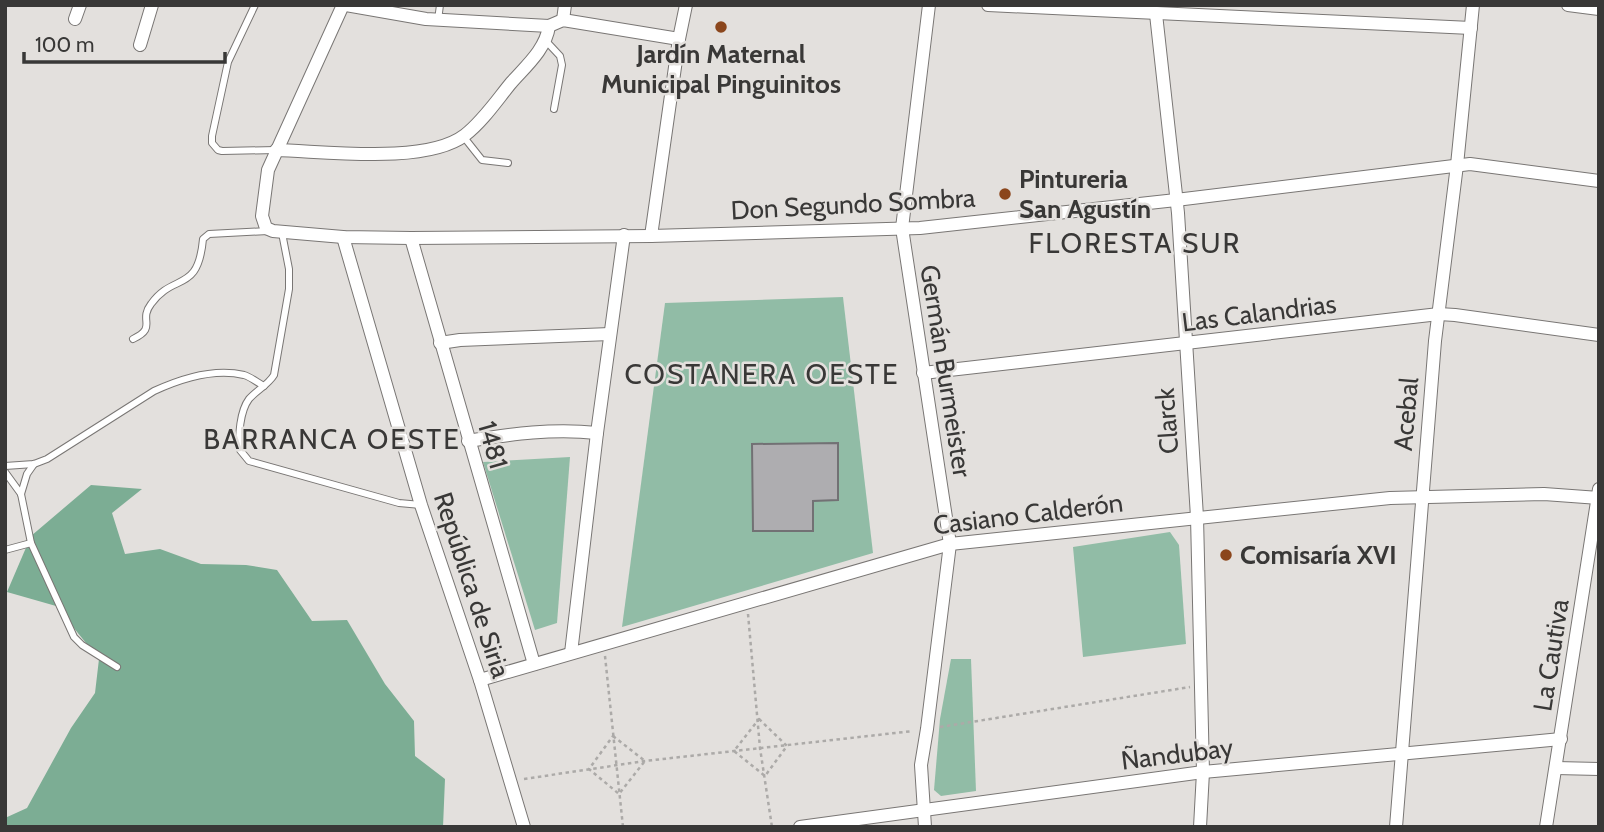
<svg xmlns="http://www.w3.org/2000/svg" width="1604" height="832" font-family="Cabin,sans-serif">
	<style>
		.green { fill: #91bca6 }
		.forest { fill: #7cad94 }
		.building { fill: #aeadb0; stroke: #727174; stroke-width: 2 }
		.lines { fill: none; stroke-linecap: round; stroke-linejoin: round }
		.service-casing { stroke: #797674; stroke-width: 8 }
		.minor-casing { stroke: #797674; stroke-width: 14 }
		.path { stroke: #acaaa8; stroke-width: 2.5; stroke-dasharray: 3.5 3.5; stroke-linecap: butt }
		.service { stroke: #fff; stroke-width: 6 }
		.minor { stroke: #fff; stroke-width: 12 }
		.poi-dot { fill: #8b461c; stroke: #e3e0dd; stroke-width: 2.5 }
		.labels { text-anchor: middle; stroke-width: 5; stroke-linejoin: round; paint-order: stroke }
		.poi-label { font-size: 26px; font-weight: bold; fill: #393837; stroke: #e3e0dd; text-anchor: start }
		.street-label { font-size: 26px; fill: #393837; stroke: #e3e0dd }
		.neighbourhood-label { font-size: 28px; letter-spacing: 2px; fill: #393837; stroke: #e3e0dd }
	</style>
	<rect width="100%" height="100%" fill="#e3e0dd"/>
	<g class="green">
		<polygon points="843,297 873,553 622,627 665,303"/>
		<polygon points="570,457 557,623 535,630 483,462"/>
		<polygon points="1170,532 1179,545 1186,644 1083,657 1073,547"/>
		<polygon points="951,659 971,659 976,791 941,796 934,790 940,719"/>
	</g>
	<polygon class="forest" points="91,485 142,489 112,513 125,554 160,549 201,564 246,565 277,570 312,621 347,620 385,684 414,721 415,756 445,779 443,827 5,827 5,818 27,808 71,728 95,693 99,659 56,606 7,592 31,536"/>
	<polygon class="building" points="838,443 838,500 813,501 813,531 753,531 752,444"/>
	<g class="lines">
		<g class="service-casing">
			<g id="service">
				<polyline points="255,5 228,62 212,136 212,143 218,150 222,151 276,150"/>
				<polyline points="438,20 440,5"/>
				<polyline points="546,41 560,56 562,65 554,109"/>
				<polyline points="463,136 482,160 508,163"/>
				<path d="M282 233 289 269V289L274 375C268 385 257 390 249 399 240 411 238 436 240 450L249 461 399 503 421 505"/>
				<path d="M133 339C158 327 138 321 151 304 174 272 198 294 203 239L209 234 268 231"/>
				<path d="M5 466 34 464 47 459 154 391C180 379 215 368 244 375 251 377 258 383 264 386"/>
				<polyline points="5,472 21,494 31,543 74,637 82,645 117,667"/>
				<polyline points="21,494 27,474 34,464"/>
				<polyline points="5,550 31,543"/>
			</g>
		</g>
		<g class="minor-casing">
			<g id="minor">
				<polyline points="343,5 268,170 262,216 266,228 273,231 343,237 411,238 651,236 920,228 1176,200 1470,164 1599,181"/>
				<polyline points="346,5 426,19 549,26 563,20 679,39"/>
				<polyline points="988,5 1471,28"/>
				<polyline points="1568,5 1599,9"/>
				<polyline points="1156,14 1178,213 1197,517 1203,772 1200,827"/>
				<polyline points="75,19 80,5"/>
				<polyline points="563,20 565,5"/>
				<polyline points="140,45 152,5"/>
				<path d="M276 150C324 151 426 165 465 135 483 121 497 100 511 83 526 66 546 49 549 26"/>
				<polyline points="651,236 679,39 686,5"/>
				<polyline points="343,237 421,505 480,680 524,827"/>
				<polyline points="411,238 534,664"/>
				<polyline points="440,343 460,340 610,334"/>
				<polyline points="923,373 1439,314 1455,315 1599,335"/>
				<path d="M468 441C512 434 553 428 597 433"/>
				<polyline points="571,653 597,433 624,235"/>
				<polyline points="480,680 950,544 1390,498 1544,494 1599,498"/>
				<polyline points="1556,768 1599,769"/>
				<polyline points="800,827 1203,772 1561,739"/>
				<polyline points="925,827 921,765 927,729 950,544 902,228 929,5"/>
				<polyline points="1396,827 1435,341 1457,165 1473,5"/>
				<polyline points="1546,827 1599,489"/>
			</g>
		</g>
		<g class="path">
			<polyline points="748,614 760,748 772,827"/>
			<polyline points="605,656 623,827"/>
			<polygon points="759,719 787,746 765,776 734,751"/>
			<polyline points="940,727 1190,687"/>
			<polygon points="613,736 645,761 619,794 589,769"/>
			<polyline points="524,779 645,761 913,731"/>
		</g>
		<use href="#service" class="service"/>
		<use href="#minor" class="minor"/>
	</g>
	<g class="poi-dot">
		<circle cx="721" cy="27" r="7"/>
		<circle cx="1005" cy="194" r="7"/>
		<circle cx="1226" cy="555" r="7"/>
	</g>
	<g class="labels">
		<g class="poi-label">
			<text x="721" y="63" text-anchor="middle">Jardín Maternal<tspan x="721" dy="30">Municipal Pinguinitos</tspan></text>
			<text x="1019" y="188">Pintureria<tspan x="1019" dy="30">San Agustín</tspan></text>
			<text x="1240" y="564">Comisaría XVI</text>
		</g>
		<g class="street-label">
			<text transform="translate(853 204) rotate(-3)" y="9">Don Segundo Sombra</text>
			<text transform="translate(1259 313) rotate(-7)" y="9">Las Calandrias</text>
			<text transform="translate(946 371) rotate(81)" y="9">Germán Burmeister</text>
			<text transform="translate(1406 414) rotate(-85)" y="9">Acebal</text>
			<text transform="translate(1167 421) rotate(-94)" y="9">Clarck</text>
			<text transform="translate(493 445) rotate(74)" y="9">1481</text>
			<text transform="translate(1028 514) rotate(-7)" y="9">Casiano Calderón</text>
			<text transform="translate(472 585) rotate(72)" y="9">República de Siria</text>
			<text transform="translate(1551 655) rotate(-81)" y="9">La Cautiva</text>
			<text transform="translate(1177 754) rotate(-7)" y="9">Ñandubay</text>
		</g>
		<g class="neighbourhood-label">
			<text x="1135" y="253">FLORESTA SUR</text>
			<text x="762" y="384">COSTANERA OESTE</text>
			<text x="332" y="449">BARRANCA OESTE</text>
		</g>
	</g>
	<rect width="1604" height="832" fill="none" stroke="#393837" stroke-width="14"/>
	<path d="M24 52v10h201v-10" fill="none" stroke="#393837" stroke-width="3.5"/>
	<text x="35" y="52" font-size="21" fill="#393837" stroke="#e3e0dd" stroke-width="5" paint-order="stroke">100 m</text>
</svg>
